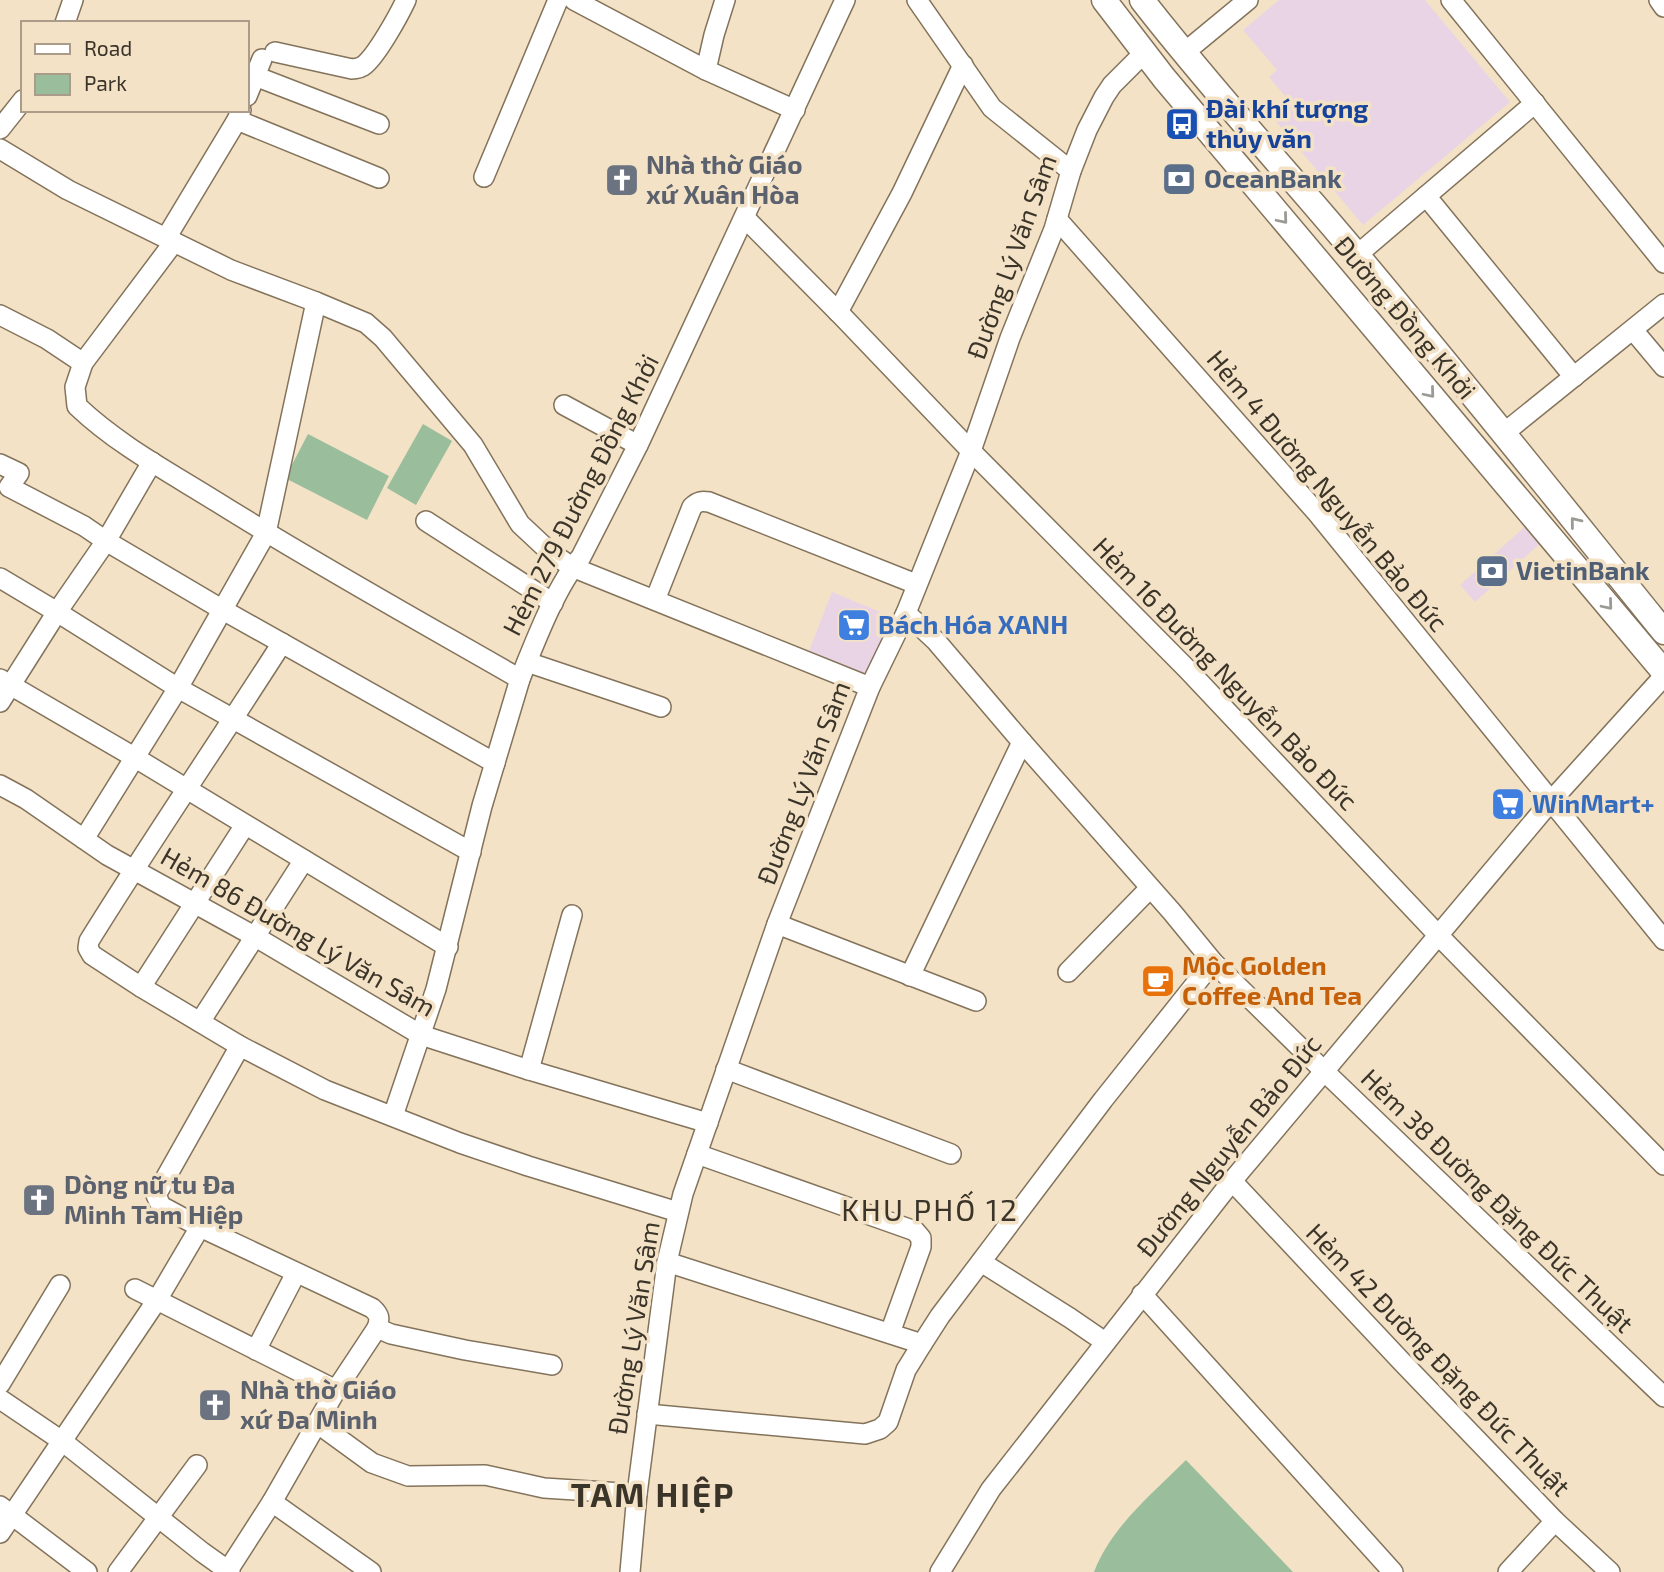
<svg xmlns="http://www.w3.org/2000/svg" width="1664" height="1572" font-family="'Exo 2',sans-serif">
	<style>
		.commercial { fill: #e8d4e4 }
		.green { fill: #9abe9b }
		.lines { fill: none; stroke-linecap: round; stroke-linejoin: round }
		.minor-casing { stroke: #83735b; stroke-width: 22 }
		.major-casing { stroke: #83735b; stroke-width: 27 }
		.minor { stroke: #fff; stroke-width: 19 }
		.major { stroke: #fff; stroke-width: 24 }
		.oneway { stroke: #9c9a94 }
		.labels { text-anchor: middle; stroke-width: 7; stroke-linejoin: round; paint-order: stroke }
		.transit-label { font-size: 26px; font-weight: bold; fill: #164399; stroke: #f4e2c7; text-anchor: start }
		.worship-label { font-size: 26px; font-weight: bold; fill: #5b616d; stroke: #f4e2c7; text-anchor: start }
		.service-label { font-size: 26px; font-weight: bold; fill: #4e5e75; stroke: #f4e2c7; text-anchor: start }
		.street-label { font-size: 26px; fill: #3a3429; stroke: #f4e2c7 }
		.shop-label { font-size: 26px; font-weight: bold; fill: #366cbe; stroke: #f4e2c7; text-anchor: start }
		.food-label { font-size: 26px; font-weight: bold; fill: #c56008; stroke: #f4e2c7; text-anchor: start }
		.quarter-label { font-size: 30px; letter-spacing: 2px; fill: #3a3429; stroke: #f4e2c7 }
		.district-label { font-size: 33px; font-weight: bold; letter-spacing: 2px; fill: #3a3429; stroke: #f4e2c7 }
	</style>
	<rect width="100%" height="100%" fill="#f4e2c7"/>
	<g class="commercial">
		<polygon points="1279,0 1425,0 1510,102 1363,225 1272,117 1290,102 1269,77 1277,70 1243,30"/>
		<polygon points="1528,524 1542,542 1475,602 1460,585"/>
		<polygon points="832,592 892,617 867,679 807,656"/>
	</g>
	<g class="green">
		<polygon points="423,424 452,441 416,505 387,488"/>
		<polygon points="308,434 389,476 367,520 285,478"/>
		<path d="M1186 1460 1293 1572H1094C1111 1527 1153 1493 1186 1460Z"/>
	</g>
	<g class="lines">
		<g class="minor-casing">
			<g id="minor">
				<polyline points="574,0 706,70 795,110"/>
				<polyline points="917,0 992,108 1071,171"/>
				<polyline points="1451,0 1664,263"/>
				<polyline points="1659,0 1664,7"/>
				<polyline points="65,23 73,0"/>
				<path d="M275 52 352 69C358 68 358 69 363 66 376 57 399 15 406 0"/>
				<polyline points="1185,52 1248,0"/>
				<polyline points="706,70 714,35 725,0"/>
				<polyline points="255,76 379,124"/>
				<polyline points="247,96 262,59"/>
				<polyline points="237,120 379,178"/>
				<polyline points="0,129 23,100"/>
				<polyline points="0,149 68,190 231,270 316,302 366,323 383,338 473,445 520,524 550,552 572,567 870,687"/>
				<polyline points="484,177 558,0"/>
				<polyline points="1426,196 1574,377"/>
				<polyline points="745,218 843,317 971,451 1186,668 1439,936 1664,1165"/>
				<polyline points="1057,219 1318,514 1664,940"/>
				<polyline points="166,238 237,120 241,110"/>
				<path d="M174 242 83 363 75 387 77 406C118 445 169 472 217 502 316 564 419 621 520 679"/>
				<polyline points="1357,255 1535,103"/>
				<polyline points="838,312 902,193 963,65"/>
				<polyline points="0,315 47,339 83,363"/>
				<polyline points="1633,330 1664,367"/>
				<polyline points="564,405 638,445"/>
				<polyline points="1504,433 1664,304"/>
				<polyline points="0,464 19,473 9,487 84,526 106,541 223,610 495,763"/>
				<polyline points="426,521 553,603"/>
				<polyline points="0,578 57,612 178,688 471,852"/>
				<path d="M655 600 692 507C698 501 702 501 709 502L916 584"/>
				<polyline points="906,613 936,641 1022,742 1172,912 1213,962 1324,1071 1664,1397"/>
				<path d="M282 643C218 743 151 841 89 941L88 948 92 955 141 987 240 1046 325 1090 460 1143 528 1166 678 1212"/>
				<polyline points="527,662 661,707"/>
				<polyline points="0,679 134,757 448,947"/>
				<polyline points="0,702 57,612 106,541 152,462"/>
				<polyline points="0,785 26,799 107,855 254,936 421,1035 529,1070 708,1123"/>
				<polyline points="84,839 178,688 266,533 316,302"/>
				<polyline points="777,924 976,1001"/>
				<polyline points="1068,972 1150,888"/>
				<polyline points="910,976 1022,742"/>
				<polyline points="141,987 245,825"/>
				<polyline points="200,1022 304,860"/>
				<path d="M240 1046 156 1195 161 1206 200 1227 372 1308C380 1315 380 1319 377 1328L391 1334 465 1350 552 1365"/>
				<polyline points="726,1069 951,1154"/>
				<polyline points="529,1070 572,915"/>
				<path d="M393 1116 436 989 482 806 520 679C535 642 556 586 581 557L638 445 845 0"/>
				<polyline points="697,1154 915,1231 921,1238 921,1247 890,1333"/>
				<polyline points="1232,1181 1402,1362 1555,1521 1610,1572"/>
				<polyline points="667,1262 922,1344 940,1316 1103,1100 1213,962"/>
				<polyline points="981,1262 1070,1318 1105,1342"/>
				<polyline points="135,1289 336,1390"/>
				<polyline points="1142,1294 1393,1572"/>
				<polyline points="256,1350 296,1273"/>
				<polyline points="0,1384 60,1285"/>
				<polyline points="0,1399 62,1441 202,1552 230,1572"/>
				<polyline points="647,1414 865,1434 880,1429 888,1422 906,1370 922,1344"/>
				<polyline points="317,1423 372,1463 408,1476 485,1475 544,1488 637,1494"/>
				<polyline points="272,1502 371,1572"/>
				<polyline points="0,1506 87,1572"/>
				<polyline points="0,1533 157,1300 200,1227"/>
				<polyline points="118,1572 197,1465"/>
				<polyline points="227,1572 272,1502 336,1390 377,1328"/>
				<polyline points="630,1572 637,1494 667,1262 683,1194 777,924 870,687 906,613 971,451 1010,338 1054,229 1071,171 1087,130 1104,97 1112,85 1144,53"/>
				<polyline points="940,1572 991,1489 1232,1181 1551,801 1664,676"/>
				<polyline points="1508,1572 1555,1521"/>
			</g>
		</g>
		<g class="major-casing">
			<g id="major">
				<polyline points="1104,0 1164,78 1664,672"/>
				<path d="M1142 0C1210 88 1286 170 1357 255 1461 379 1562 506 1664 632"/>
			</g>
		</g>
		<use href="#minor" class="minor"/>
		<use href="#major" class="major"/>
	</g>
	<defs><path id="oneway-chevron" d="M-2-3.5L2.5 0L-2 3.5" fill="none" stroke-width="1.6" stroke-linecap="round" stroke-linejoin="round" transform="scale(1.75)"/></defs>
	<g class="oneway">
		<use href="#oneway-chevron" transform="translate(1283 219) rotate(50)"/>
		<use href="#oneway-chevron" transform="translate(1430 393) rotate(50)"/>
		<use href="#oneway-chevron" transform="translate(1575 522) rotate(-129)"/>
		<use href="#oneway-chevron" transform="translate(1608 605) rotate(50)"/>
	</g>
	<defs>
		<g id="bus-square" transform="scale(1.75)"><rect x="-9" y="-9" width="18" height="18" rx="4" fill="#1a4fb4" stroke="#f4e2c7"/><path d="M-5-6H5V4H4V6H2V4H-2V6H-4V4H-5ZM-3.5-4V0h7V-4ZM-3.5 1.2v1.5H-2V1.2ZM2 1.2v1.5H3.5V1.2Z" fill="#fff"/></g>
		<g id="bank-square" transform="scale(1.75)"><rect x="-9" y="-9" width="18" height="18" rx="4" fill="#5c6f8a" stroke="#f4e2c7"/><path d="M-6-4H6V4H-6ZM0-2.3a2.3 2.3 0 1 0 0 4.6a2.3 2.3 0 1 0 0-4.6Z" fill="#fff"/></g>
		<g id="church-square" transform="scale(1.75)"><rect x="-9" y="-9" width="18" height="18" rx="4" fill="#6b7280" stroke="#f4e2c7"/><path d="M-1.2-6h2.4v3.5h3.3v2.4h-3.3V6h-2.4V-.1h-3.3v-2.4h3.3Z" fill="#fff"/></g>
		<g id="supermarket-square" transform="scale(1.75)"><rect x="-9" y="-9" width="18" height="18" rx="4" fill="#3f7fe0" stroke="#f4e2c7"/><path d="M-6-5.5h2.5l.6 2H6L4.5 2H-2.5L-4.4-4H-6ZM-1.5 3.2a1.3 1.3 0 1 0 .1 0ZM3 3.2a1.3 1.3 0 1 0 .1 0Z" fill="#fff"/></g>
		<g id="cafe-square" transform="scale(1.75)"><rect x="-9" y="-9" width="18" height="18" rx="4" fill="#e8710a" stroke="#f4e2c7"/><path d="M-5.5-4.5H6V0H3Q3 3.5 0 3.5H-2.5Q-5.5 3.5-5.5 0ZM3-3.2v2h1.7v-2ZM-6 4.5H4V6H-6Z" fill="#fff"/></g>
	</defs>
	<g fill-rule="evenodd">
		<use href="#bus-square" x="1182" y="124"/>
		<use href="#bank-square" x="1179" y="179"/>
		<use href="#church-square" x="622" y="180"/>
		<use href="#bank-square" x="1492" y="571"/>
		<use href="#supermarket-square" x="854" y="625"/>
		<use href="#supermarket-square" x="1508" y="804"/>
		<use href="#cafe-square" x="1158" y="981"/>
		<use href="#church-square" x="39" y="1200"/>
		<use href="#church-square" x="215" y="1405"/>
	</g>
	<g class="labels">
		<g class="transit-label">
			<text x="1206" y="118">Đài khí tượng<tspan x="1206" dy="30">thủy văn</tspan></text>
		</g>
		<g class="worship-label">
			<text x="646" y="174">Nhà thờ Giáo<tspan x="646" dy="30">xứ Xuân Hòa</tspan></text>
			<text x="64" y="1194">Dòng nữ tu Đa<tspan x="64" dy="30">Minh Tam Hiệp</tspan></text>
			<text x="240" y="1399">Nhà thờ Giáo<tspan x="240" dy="30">xứ Đa Minh</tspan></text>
		</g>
		<g class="service-label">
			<text x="1204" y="188">OceanBank</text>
			<text x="1516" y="580">VietinBank</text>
		</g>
		<g class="street-label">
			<text transform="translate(1012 257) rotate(-70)" y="9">Đường Lý Văn Sâm</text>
			<text transform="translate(1405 318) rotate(50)" y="9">Đường Đồng Khởi</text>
			<text transform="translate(1327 491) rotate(50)" y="9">Hẻm 4 Đường Nguyễn Bảo Đức</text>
			<text transform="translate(581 495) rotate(-63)" y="9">Hẻm 279 Đường Đồng Khởi</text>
			<text transform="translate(1225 674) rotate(46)" y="9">Hẻm 16 Đường Nguyễn Bảo Đức</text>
			<text transform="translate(804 783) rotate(-69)" y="9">Đường Lý Văn Sâm</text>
			<text transform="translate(298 932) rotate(30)" y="9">Hẻm 86 Đường Lý Văn Sâm</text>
			<text transform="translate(1229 1146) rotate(-51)" y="9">Đường Nguyễn Bảo Đức</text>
			<text transform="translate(1497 1201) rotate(44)" y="9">Hẻm 38 Đường Đặng Đức Thuật</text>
			<text transform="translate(634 1328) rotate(-81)" y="9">Đường Lý Văn Sâm</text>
			<text transform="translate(1438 1360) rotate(46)" y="9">Hẻm 42 Đường Đặng Đức Thuật</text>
		</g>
		<g class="shop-label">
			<text x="878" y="634">Bách Hóa XANH</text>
			<text x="1532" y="813">WinMart+</text>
		</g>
		<g class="food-label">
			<text x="1182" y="975">Mộc Golden<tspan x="1182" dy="30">Coffee And Tea</tspan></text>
		</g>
		<g class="quarter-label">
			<text x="930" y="1221">KHU PHỐ 12</text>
		</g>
		<g class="district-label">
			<text x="653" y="1507">TAM HIỆP</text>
		</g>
	</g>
	<rect x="21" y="21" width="228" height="91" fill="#f4e2c7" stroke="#aa9c88" stroke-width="2"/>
	<rect x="35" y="44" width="35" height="10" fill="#ffffff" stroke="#aa9c88" stroke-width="2"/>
	<text x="84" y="56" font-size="21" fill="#3a3429">Road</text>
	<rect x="35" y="74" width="35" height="21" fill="#9abe9b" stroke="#aa9c88" stroke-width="2"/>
	<text x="84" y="91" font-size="21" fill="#3a3429">Park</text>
</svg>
